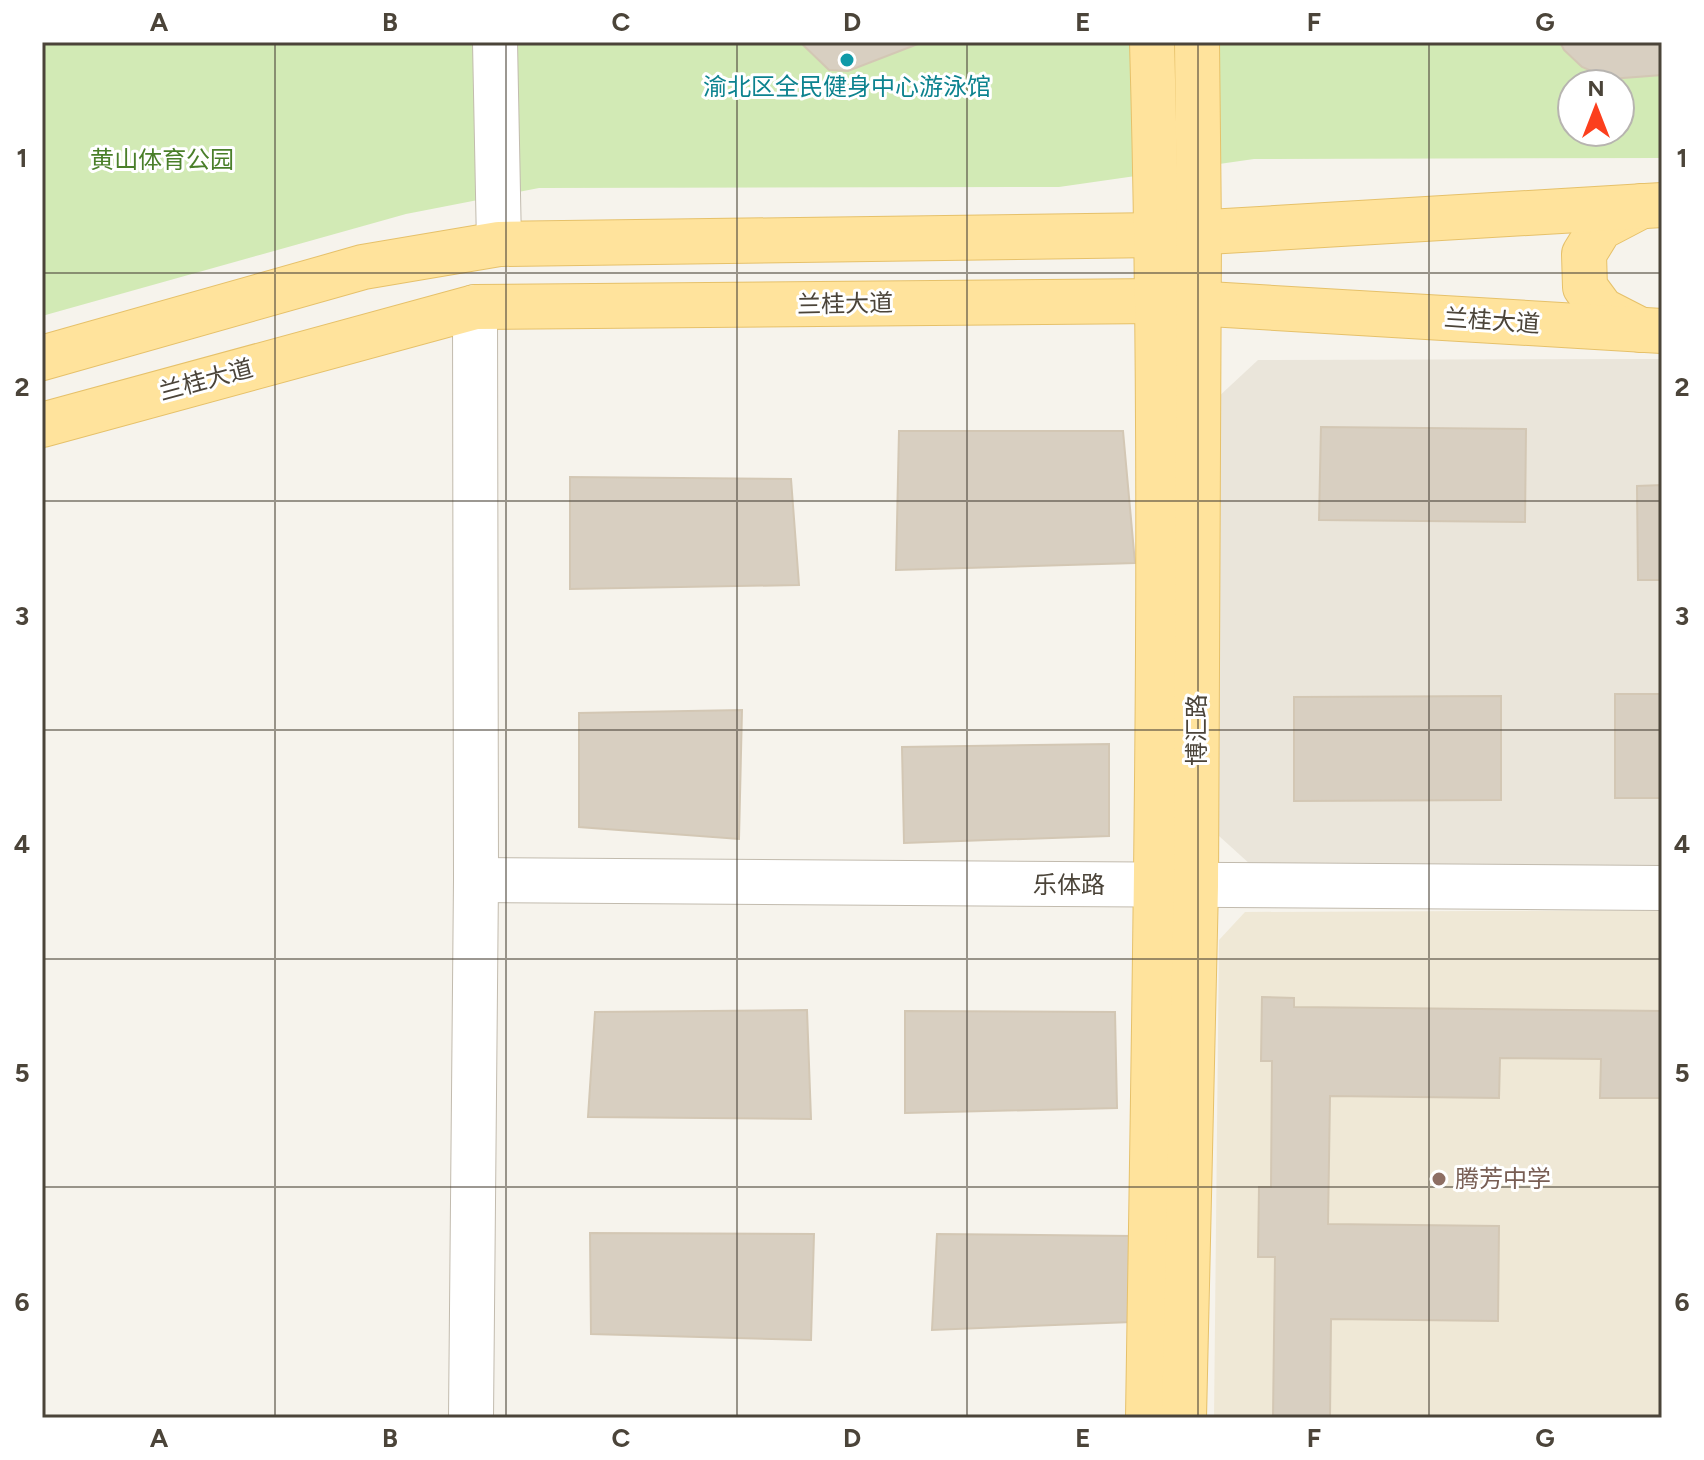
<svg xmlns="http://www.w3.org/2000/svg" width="1704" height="1460" font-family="Figtree,'Noto Sans SC',sans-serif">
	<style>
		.residential { fill: #eae5da }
		.education { fill: #efe8d6 }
		.green { fill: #d2eab5; fill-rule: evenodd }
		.building { fill: #d8cfc1; stroke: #d3c7b4; stroke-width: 2 }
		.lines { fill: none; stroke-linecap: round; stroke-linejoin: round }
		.minor-casing { stroke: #c2bbae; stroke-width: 46 }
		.major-casing { stroke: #e6c16a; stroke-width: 46 }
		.minor { stroke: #fff; stroke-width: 44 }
		.major { stroke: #ffe39c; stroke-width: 44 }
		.grid { fill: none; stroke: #4b4439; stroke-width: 2; stroke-opacity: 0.55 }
		.culture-dot { fill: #0f9aa8; stroke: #fff; stroke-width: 3 }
		.education-dot { fill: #8d6e63; stroke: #fff; stroke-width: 3 }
		.labels { text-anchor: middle; stroke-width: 6; stroke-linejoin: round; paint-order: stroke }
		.culture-label { font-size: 24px; fill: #0d838f; stroke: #fff }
		.park-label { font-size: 24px; fill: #4a7f2a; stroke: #fff }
		.street-label { font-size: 24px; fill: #4b4439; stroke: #fff }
		.education-label { font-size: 24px; fill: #785e54; stroke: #fff; text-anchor: start }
		.neatline { fill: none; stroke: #4b4439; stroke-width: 3 }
		.grid-label { font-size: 26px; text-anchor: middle; font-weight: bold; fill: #4b4439 }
	</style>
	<rect width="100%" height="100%" fill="#f6f3ec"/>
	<polygon class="residential" points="1662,359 1662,867 1251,865 1219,836 1216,399 1258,360"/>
	<polygon class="education" points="1662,910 1662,1418 1214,1418 1219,940 1245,912"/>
	<path class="green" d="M42 42H1662V158L1254 159 1059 187 539 188 406 214 42 316ZM1572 84H1620V132H1572Z"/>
	<g class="building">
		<polygon points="800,42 923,42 848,71 829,70"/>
		<polygon points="1560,42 1662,42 1662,75 1610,79 1582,67 1564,50"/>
		<polygon points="1321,427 1526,429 1525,522 1319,520"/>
		<polygon points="899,431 1123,431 1135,563 896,570"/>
		<polygon points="570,477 791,479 799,585 570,589"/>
		<polygon points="1662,485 1662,580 1638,580 1637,486"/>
		<rect x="1615" y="694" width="47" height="104"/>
		<polygon points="1501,696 1501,800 1294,801 1294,697"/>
		<polygon points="742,710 739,839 579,827 579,713"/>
		<polygon points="1109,744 1109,836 904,843 902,747"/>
		<polygon points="1262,997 1294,998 1294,1007 1662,1011 1662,1098 1600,1098 1601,1059 1500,1058 1499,1098 1330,1096 1328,1224 1499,1226 1498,1321 1331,1319 1330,1418 1273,1418 1275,1257 1258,1257 1259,1187 1271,1187 1272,1061 1261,1061"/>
		<polygon points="807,1010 811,1119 588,1117 595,1012"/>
		<polygon points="905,1011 1115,1012 1117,1108 905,1113"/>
		<polygon points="590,1233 814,1234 811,1340 591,1334"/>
		<polygon points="937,1234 1132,1236 1131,1322 932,1330"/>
	</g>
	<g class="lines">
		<g class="minor-casing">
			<g id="minor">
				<polyline points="495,42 499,244"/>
				<polyline points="476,880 1662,888"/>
				<polyline points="471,1418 476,880 475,307"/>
			</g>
		</g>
		<g class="major-casing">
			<g id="major">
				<polyline points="1641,330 1602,310 1585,287 1584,254 1600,228 1642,206"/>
				<polyline points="42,358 363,267 499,244 1157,235 1662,205"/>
				<polyline points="42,425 475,307 1158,301 1662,331"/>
				<path d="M1148 1418C1155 959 1165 500 1152 42"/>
				<polyline points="1184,1418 1196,886 1199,232 1197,42"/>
			</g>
		</g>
		<use href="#minor" class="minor"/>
		<use href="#major" class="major"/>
	</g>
	<path class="grid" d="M275 42V1418M506 42V1418M737 42V1418M967 42V1418M1198 42V1418M1429 42V1418M42 273H1662M42 501H1662M42 730H1662M42 959H1662M42 1187H1662"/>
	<circle class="culture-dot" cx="847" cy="60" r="8"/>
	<circle class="education-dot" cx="1439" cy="1179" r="8"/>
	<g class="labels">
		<g class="culture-label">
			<text x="847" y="95">渝北区全民健身中心游泳馆</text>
		</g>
		<g class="park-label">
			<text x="162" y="168">黄山体育公园</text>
		</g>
		<g class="street-label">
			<text transform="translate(845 304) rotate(-1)" y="8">兰桂大道</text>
			<text transform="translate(1492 321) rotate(4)" y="8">兰桂大道</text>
			<text transform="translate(206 380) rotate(-15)" y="8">兰桂大道</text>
			<text transform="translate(1197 730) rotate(-90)" y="8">博汇路</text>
			<text x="1069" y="893">乐体路</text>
		</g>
		<g class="education-label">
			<text x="1455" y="1187">腾芳中学</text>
		</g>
	</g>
	<rect width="1704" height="1460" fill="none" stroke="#ffffff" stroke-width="88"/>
	<g transform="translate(1596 108)"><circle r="38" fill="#ffffff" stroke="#b7b4b0" stroke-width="2"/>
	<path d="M0-6L14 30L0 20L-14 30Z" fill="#fc3f1d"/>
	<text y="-12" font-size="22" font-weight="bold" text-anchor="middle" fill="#4b4439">N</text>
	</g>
	<rect x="44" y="44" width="1616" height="1372" class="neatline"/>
	<g class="grid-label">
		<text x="159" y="31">A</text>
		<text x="390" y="31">B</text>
		<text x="621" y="31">C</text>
		<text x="852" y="31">D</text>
		<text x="1083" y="31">E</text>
		<text x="1314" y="31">F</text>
		<text x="1545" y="31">G</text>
		<text x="22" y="167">1</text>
		<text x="1682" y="167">1</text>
		<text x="22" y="396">2</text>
		<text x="1682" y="396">2</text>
		<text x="22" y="625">3</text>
		<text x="1682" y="625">3</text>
		<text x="22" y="853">4</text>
		<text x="1682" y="853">4</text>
		<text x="22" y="1082">5</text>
		<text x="1682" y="1082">5</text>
		<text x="22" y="1311">6</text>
		<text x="1682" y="1311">6</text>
		<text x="159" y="1447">A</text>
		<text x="390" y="1447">B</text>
		<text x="621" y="1447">C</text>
		<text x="852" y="1447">D</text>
		<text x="1083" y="1447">E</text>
		<text x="1314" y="1447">F</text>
		<text x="1545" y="1447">G</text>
	</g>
</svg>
